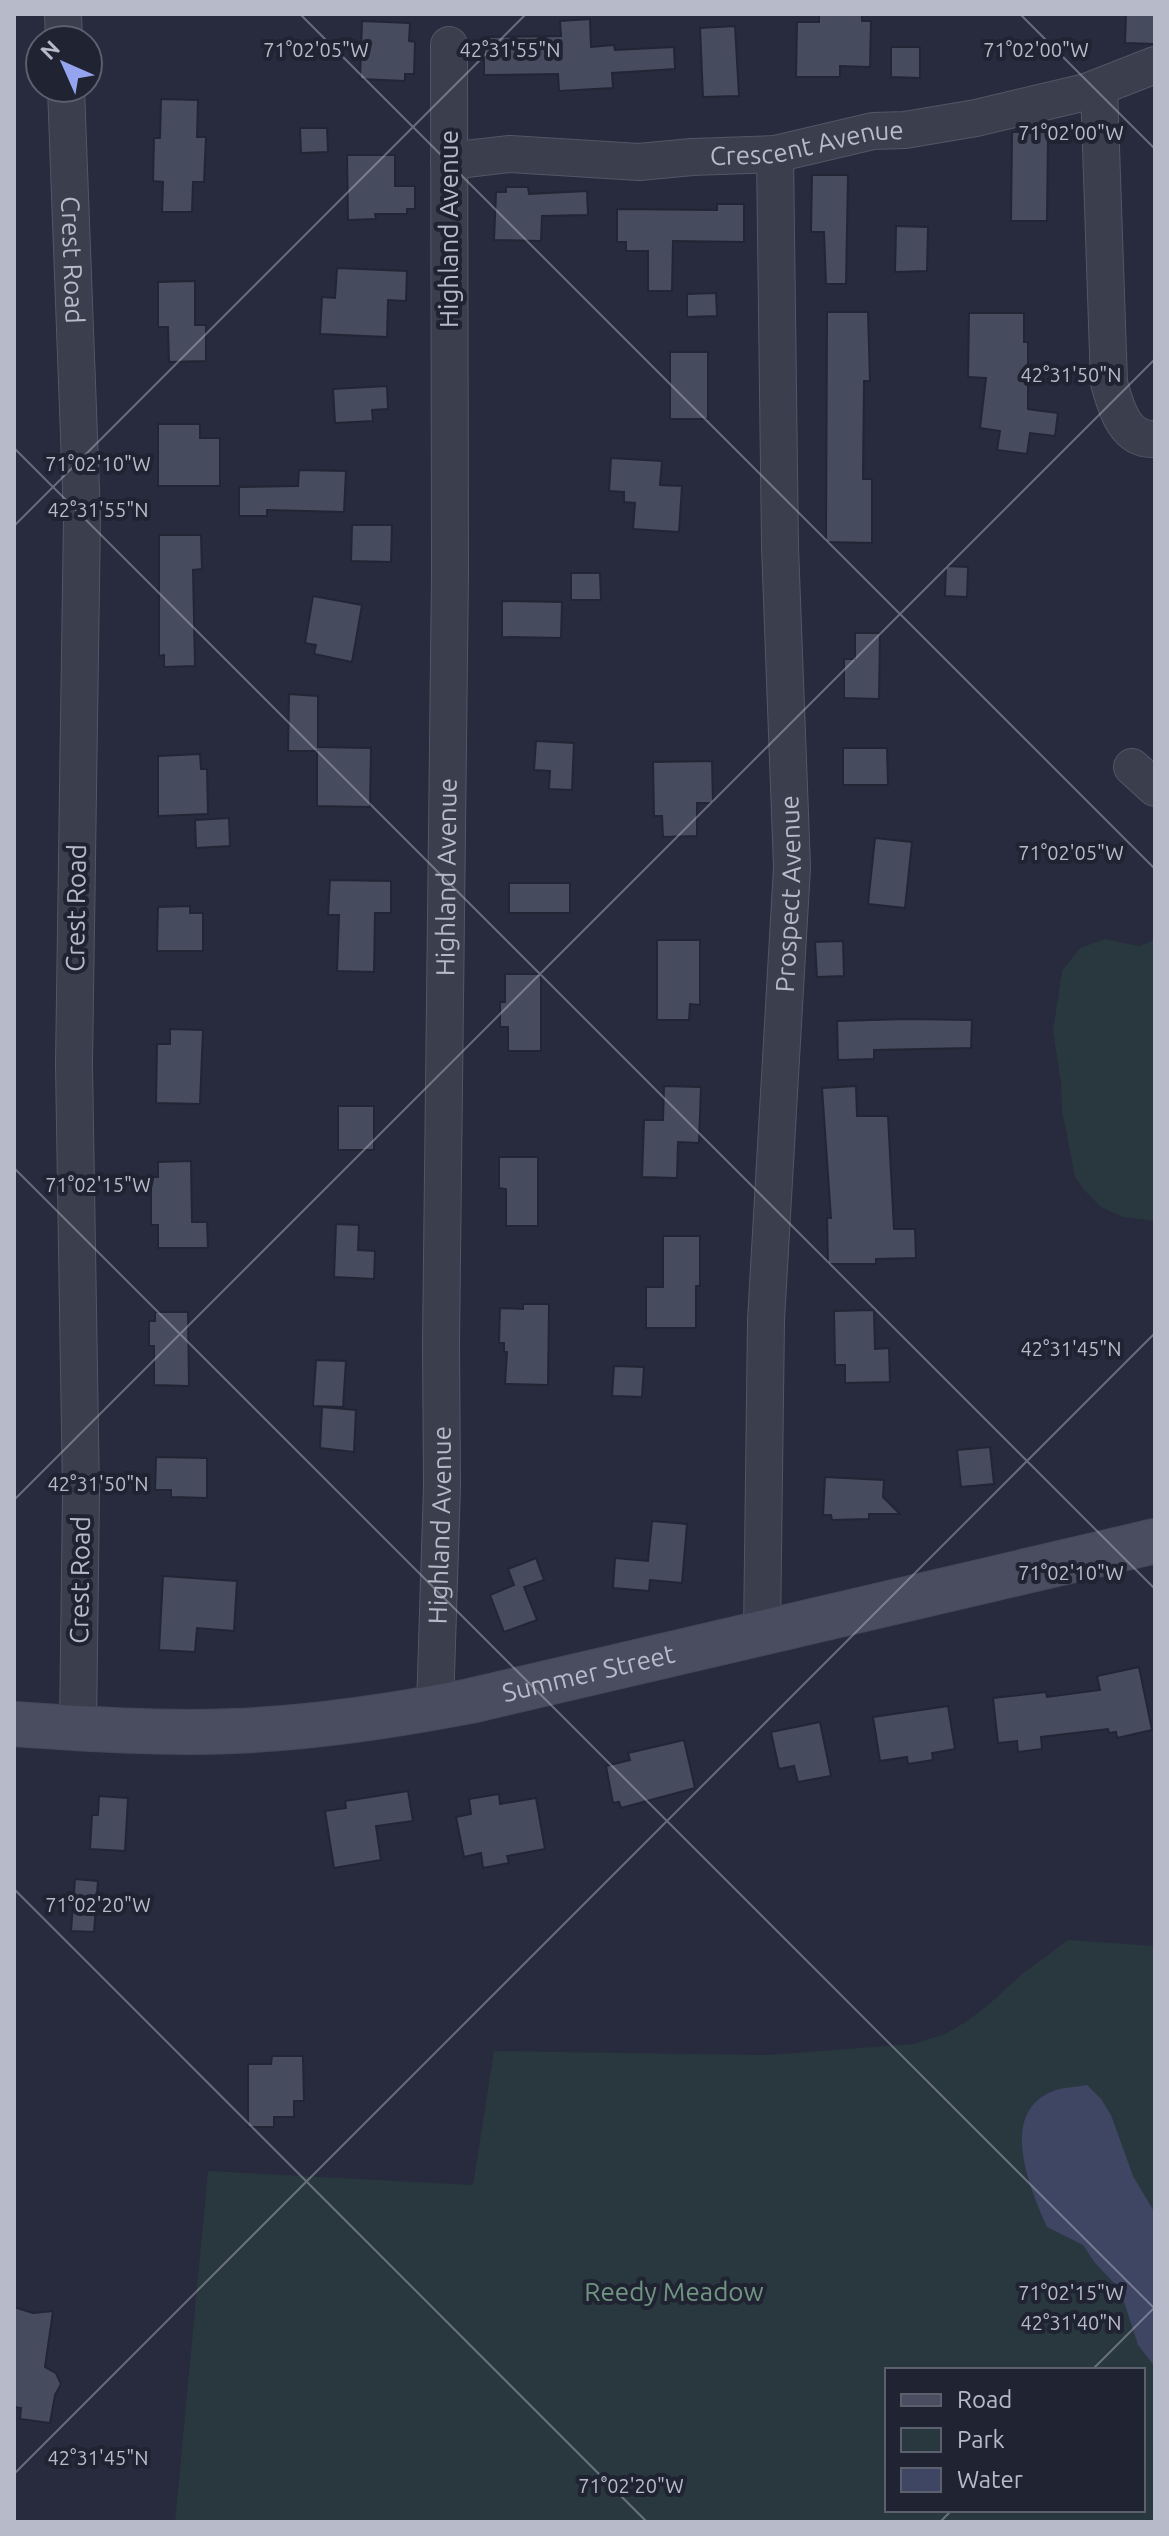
<svg xmlns="http://www.w3.org/2000/svg" width="1169" height="2536" font-family="Ubuntu,sans-serif">
	<style>
		.green { fill: #29373e; fill-rule: evenodd }
		.water { fill: #3e4664 }
		.building { fill: #464b5e; stroke: #222534; stroke-width: 2 }
		.lines { fill: none; stroke-linecap: round; stroke-linejoin: round }
		.minor-casing { stroke: #535665; stroke-width: 38 }
		.secondary-casing { stroke: #444756; stroke-width: 46 }
		.minor { stroke: #3b3e4d; stroke-width: 36 }
		.secondary { stroke: #494d5f; stroke-width: 44 }
		.ticks { fill: none; stroke: #b7bac8; stroke-width: 2; stroke-opacity: 0.45 }
		.labels { text-anchor: middle; stroke-width: 8; stroke-linejoin: round; paint-order: stroke }
		.street-label { font-size: 26px; fill: #b7bac8; stroke: #202332 }
		.park-label { font-size: 26px; fill: #709681; stroke: #202332 }
		.ticks-label { font-size: 20px; text-anchor: middle; fill: #b7bac8; stroke: #202332; stroke-width: 8; stroke-linejoin: round; paint-order: stroke }
	</style>
	<rect width="100%" height="100%" fill="#272b3d"/>
	<g class="green">
		<polygon points="1155,937 1155,1221 1123,1217 1101,1207 1085,1191 1075,1177 1062,1110 1061,1083 1053,1031 1062,971 1080,948 1105,939 1139,946 1150,942"/>
		<path d="M1068 1940 1155 1946V2522H175L208 2171 473 2185 494 2051 768 2055 913 2044 945 2034 967 2021 987 2006 1022 1974ZM887 2370H1143V2510H887Z"/>
	</g>
	<path class="water" d="M1087 2085 1101 2099 1111 2115 1133 2176 1155 2213V2367L1138 2345 1120 2289 1095 2263 1083 2245 1047 2227C1030 2189 996 2110 1056 2090 1066 2087 1077 2087 1087 2085Z"/>
	<g class="building">
		<polygon points="819,14 862,14 862,21 871,21 870,67 840,66 840,77 796,77 797,22 819,22"/>
		<polygon points="1126,14 1155,14 1155,44 1125,43"/>
		<polygon points="590,19 591,47 614,45 615,50 674,47 675,69 612,73 613,88 559,91 558,74 484,75 484,37 561,36 560,21"/>
		<polygon points="362,21 410,23 409,41 415,42 414,74 405,74 405,81 360,79"/>
		<polygon points="735,26 739,96 703,97 700,28"/>
		<polygon points="891,47 920,47 920,78 891,77"/>
		<polygon points="161,99 198,100 197,137 206,137 204,182 193,182 192,212 162,212 163,182 153,181 154,138 160,138"/>
		<polygon points="300,128 327,128 328,152 301,153"/>
		<polygon points="1012,132 1048,132 1047,221 1011,221"/>
		<polygon points="347,155 395,155 395,186 415,186 415,209 407,209 407,214 375,214 376,219 348,220"/>
		<polygon points="812,175 848,175 846,284 826,284 824,232 811,232"/>
		<polygon points="506,187 528,187 529,194 587,191 588,215 542,216 541,241 494,240 496,192 506,192"/>
		<polygon points="717,204 744,204 744,242 673,241 672,291 648,291 648,251 626,251 626,242 617,242 617,209 717,210"/>
		<polygon points="896,226 928,227 927,271 895,272"/>
		<polygon points="337,268 407,271 406,301 388,300 387,337 320,334 322,297 335,298"/>
		<polygon points="195,281 195,325 206,325 206,361 169,362 168,327 158,327 158,282"/>
		<polygon points="716,293 717,316 687,317 687,294"/>
		<polygon points="827,312 868,312 870,381 864,381 863,479 872,479 872,543 826,542"/>
		<polygon points="969,313 1024,313 1024,342 1028,342 1028,409 1058,413 1055,436 1030,433 1027,454 997,450 1000,431 980,428 986,378 968,377"/>
		<rect x="670" y="352" width="38" height="67"/>
		<polygon points="387,386 388,409 372,410 373,421 335,423 333,389"/>
		<polygon points="158,424 200,424 200,438 220,438 220,486 158,486"/>
		<polygon points="611,458 662,461 660,485 682,486 679,532 633,529 635,503 624,502 624,492 609,491"/>
		<polygon points="299,470 346,471 344,512 267,510 267,516 239,516 239,487 298,486"/>
		<polygon points="352,525 392,525 391,562 351,561"/>
		<polygon points="159,535 201,535 202,569 193,570 195,666 164,667 164,655 159,656"/>
		<polygon points="946,566 968,567 967,597 945,596"/>
		<polygon points="571,573 600,573 601,600 571,600"/>
		<polygon points="313,596 362,605 352,662 314,654 316,645 305,643"/>
		<polygon points="502,601 562,602 561,638 502,637"/>
		<polygon points="855,633 880,633 879,699 844,698 844,659 855,659"/>
		<polygon points="289,694 318,696 318,747 371,748 370,807 317,806 317,751 288,751"/>
		<polygon points="536,741 574,743 572,790 549,789 550,771 534,770"/>
		<polygon points="843,748 887,748 888,785 843,785"/>
		<polygon points="200,754 201,769 207,769 208,814 158,816 158,756"/>
		<polygon points="712,761 713,803 697,803 697,836 663,837 662,816 654,816 653,762"/>
		<polygon points="229,818 230,846 196,848 195,820"/>
		<polygon points="875,838 912,842 905,908 868,904"/>
		<polygon points="330,880 391,881 391,913 375,913 374,972 337,971 339,915 328,915"/>
		<rect x="509" y="883" width="61" height="30"/>
		<polygon points="190,906 190,913 203,913 203,951 157,951 158,907"/>
		<polygon points="657,940 700,940 700,1005 690,1004 689,1020 657,1020"/>
		<polygon points="843,941 844,976 817,977 815,942"/>
		<polygon points="505,974 541,974 541,1051 508,1051 508,1027 500,1027 500,1002 505,1002"/>
		<polygon points="906,1019 972,1020 971,1048 874,1050 874,1059 838,1060 837,1021"/>
		<polygon points="170,1029 203,1030 200,1104 156,1103 157,1044 170,1044"/>
		<polygon points="664,1086 701,1087 699,1143 678,1142 677,1178 642,1177 644,1120 663,1120"/>
		<polygon points="856,1086 857,1116 888,1116 894,1229 915,1229 916,1258 876,1259 876,1264 828,1264 827,1218 831,1218 822,1088"/>
		<rect x="338" y="1106" width="36" height="44"/>
		<polygon points="499,1157 538,1157 538,1226 506,1226 506,1189 499,1188"/>
		<polygon points="191,1161 192,1222 207,1222 208,1248 158,1248 158,1225 151,1225 151,1177 158,1177 158,1162"/>
		<polygon points="336,1224 359,1225 358,1250 375,1251 374,1279 334,1277"/>
		<polygon points="663,1236 700,1236 700,1286 696,1286 696,1328 646,1328 646,1287 663,1287"/>
		<polygon points="523,1304 549,1304 548,1385 505,1384 507,1352 504,1352 504,1343 499,1343 500,1308 523,1309"/>
		<polygon points="874,1310 875,1349 889,1348 890,1382 845,1383 845,1365 835,1365 834,1311"/>
		<polygon points="155,1312 188,1312 189,1386 154,1385 154,1346 149,1346 149,1321 155,1321"/>
		<polygon points="316,1360 346,1361 343,1407 313,1406"/>
		<polygon points="614,1366 644,1367 642,1397 612,1396"/>
		<polygon points="322,1407 356,1410 354,1452 320,1448"/>
		<polygon points="990,1447 994,1484 961,1487 957,1450"/>
		<polygon points="156,1457 207,1458 207,1498 171,1497 171,1490 155,1490"/>
		<polygon points="825,1477 884,1480 883,1497 900,1514 869,1514 869,1519 832,1520 831,1515 823,1515"/>
		<polygon points="652,1521 687,1524 682,1583 650,1580 649,1591 613,1588 615,1558 648,1561"/>
		<polygon points="536,1558 544,1580 524,1587 537,1620 504,1632 490,1595 514,1585 508,1569"/>
		<polygon points="163,1576 237,1581 234,1631 197,1628 195,1652 159,1650"/>
		<polygon points="1139,1667 1152,1730 1117,1738 1116,1732 1109,1733 1108,1729 1041,1737 1042,1749 1018,1752 1017,1741 998,1743 993,1698 1046,1692 1047,1697 1100,1690 1097,1676"/>
		<polygon points="948,1706 955,1749 932,1753 933,1760 908,1764 907,1757 880,1761 873,1717"/>
		<polygon points="820,1722 831,1776 798,1782 794,1766 779,1769 771,1732"/>
		<polygon points="684,1740 695,1788 621,1808 619,1802 613,1803 606,1766 630,1760 628,1753"/>
		<polygon points="408,1791 413,1821 376,1826 381,1860 334,1868 325,1811 346,1808 345,1801"/>
		<polygon points="499,1794 500,1804 536,1798 545,1849 507,1856 509,1863 483,1868 481,1853 464,1857 456,1817 471,1814 469,1799"/>
		<polygon points="99,1796 128,1798 125,1851 90,1849 92,1815 98,1815"/>
		<polygon points="75,1879 98,1881 94,1932 71,1931"/>
		<polygon points="272,2056 303,2056 304,2101 294,2101 294,2117 274,2117 274,2127 248,2127 248,2064 271,2064"/>
		<polygon points="14,2307 33,2313 53,2311 45,2367 56,2373 61,2384 55,2395 50,2423 20,2419 21,2408 14,2407"/>
	</g>
	<g class="lines">
		<g class="minor-casing">
			<g id="minor">
				<polyline points="63,14 64,40"/>
				<path id="s1" d="M66 88 82 517 74 1064 81 1493 78 1728"/>
				<path d="M1099 88 1109 383C1116 407 1124 441 1155 439"/>
				<path id="s2" d="M449 161 510 154 639 162 692 157 775 154 873 131 905 130 976 118 1086 92 1155 65"/>
				<polyline points="1132,767 1155,788"/>
				<path id="s3" d="M762 1633 766 1320 792 867 780 547 775 154"/>
				<path id="s4" d="M435 1707 442 1486 441 1344 450 573 449 45"/>
			</g>
		</g>
		<g class="secondary-casing">
			<g id="secondary">
				<path id="s5" d="M14 1724C87 1729 160 1734 234 1731 313 1728 392 1716 470 1701L1155 1541"/>
			</g>
		</g>
		<use href="#minor" class="minor"/>
		<use href="#secondary" class="secondary"/>
	</g>
	<path class="ticks" d="M300 14 1155 869M1020 14 1155 149M14 448 1155 1589M14 526 526 14M14 1168 1155 2309M14 1500 1155 359M14 1889 647 2522M1092 2370 1155 2307M14 2474 1155 1333M940 2522 952 2510"/>
	<g class="labels">
		<g class="street-label">
			<text dy="9" stroke="none"><textPath href="#s2" startOffset="360">Crescent Avenue</textPath></text>
			<text transform="translate(449 229) rotate(-90)" y="9">Highland Avenue</text>
			<text dy="9" stroke="none"><textPath href="#s1" startOffset="172">Crest Road</textPath></text>
			<text dy="9" stroke="none"><textPath href="#s4" startOffset="830">Highland Avenue</textPath></text>
			<text dy="9" stroke="none"><textPath href="#s3" startOffset="740">Prospect Avenue</textPath></text>
			<text transform="translate(76 908) rotate(-89)" y="9">Crest Road</text>
			<text dy="9" stroke="none"><textPath href="#s4" startOffset="182">Highland Avenue</textPath></text>
			<text transform="translate(80 1580) rotate(-89)" y="9">Crest Road</text>
			<text dy="9" stroke="none"><textPath href="#s5" startOffset="580">Summer Street</textPath></text>
		</g>
		<g class="park-label">
			<text x="674" y="2301">Reedy Meadow</text>
		</g>
	</g>
	<g class="ticks-label">
		<text x="1036" y="57">71°02'00"W</text>
		<text x="316" y="57">71°02'05"W</text>
		<text x="510" y="57">42°31'55"N</text>
		<text x="1071" y="140">71°02'00"W</text>
		<text x="1071" y="382">42°31'50"N</text>
		<text x="98" y="471">71°02'10"W</text>
		<text x="98" y="517">42°31'55"N</text>
		<text x="1071" y="860">71°02'05"W</text>
		<text x="98" y="1192">71°02'15"W</text>
		<text x="1071" y="1356">42°31'45"N</text>
		<text x="98" y="1491">42°31'50"N</text>
		<text x="1071" y="1580">71°02'10"W</text>
		<text x="98" y="1912">71°02'20"W</text>
		<text x="1071" y="2300">71°02'15"W</text>
		<text x="1071" y="2330">42°31'40"N</text>
		<text x="98" y="2465">42°31'45"N</text>
		<text x="631" y="2493">71°02'20"W</text>
	</g>
	<rect width="1169" height="2536" fill="none" stroke="#b7bac8" stroke-width="32"/>
	<rect x="885" y="2368" width="260" height="144" fill="#202332" stroke="#5c5f6e" stroke-width="2"/>
	<rect x="901" y="2394" width="40" height="12" fill="#494d5f" stroke="#5c5f6e" stroke-width="2"/>
	<text x="957" y="2408" font-size="24" fill="#b7bac8">Road</text>
	<rect x="901" y="2428" width="40" height="24" fill="#29373e" stroke="#5c5f6e" stroke-width="2"/>
	<text x="957" y="2448" font-size="24" fill="#b7bac8">Park</text>
	<rect x="901" y="2468" width="40" height="24" fill="#3e4664" stroke="#5c5f6e" stroke-width="2"/>
	<text x="957" y="2488" font-size="24" fill="#b7bac8">Water</text>
	<g transform="translate(64 64) rotate(315)"><circle r="38" fill="#202332" stroke="#5c5f6e" stroke-width="2"/>
	<path d="M0-6L14 30L0 20L-14 30Z" fill="#95a4ee"/>
	<text y="-12" font-size="22" font-weight="bold" text-anchor="middle" fill="#b7bac8">N</text>
	</g>
</svg>
